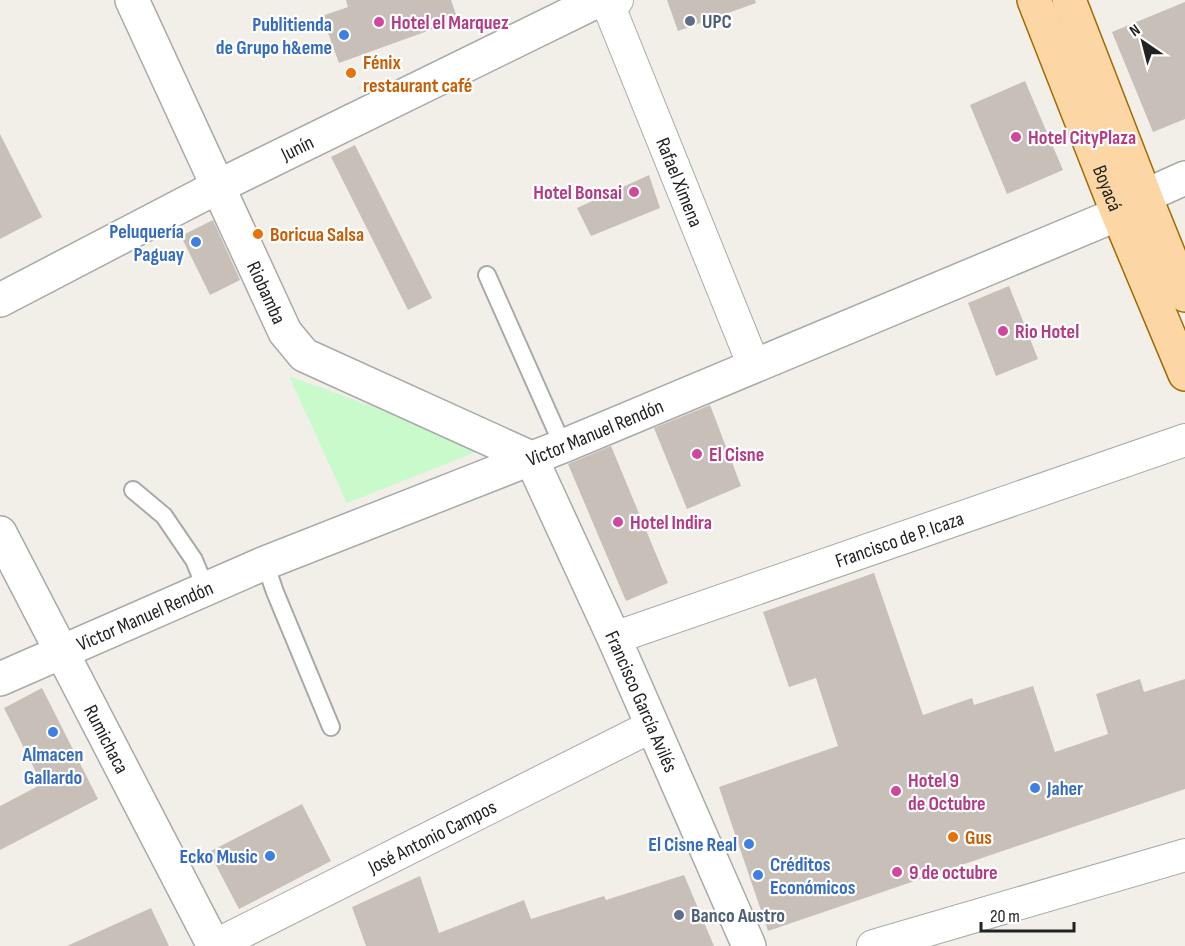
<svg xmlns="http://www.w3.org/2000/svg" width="1185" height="946" font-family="'Sofia Sans Condensed',sans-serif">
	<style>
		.park { fill: #c8facc }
		.building { fill: #c7bfb8 }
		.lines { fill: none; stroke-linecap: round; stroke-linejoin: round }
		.service-casing { stroke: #a9a9a9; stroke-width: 20 }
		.minor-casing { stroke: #a9a9a9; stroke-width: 34 }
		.tertiary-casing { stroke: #a9a9a9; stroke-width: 36 }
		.primary-casing { stroke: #a06b00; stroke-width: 36 }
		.service { stroke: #fff; stroke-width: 16 }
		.minor { stroke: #fff; stroke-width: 32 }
		.tertiary { stroke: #fff; stroke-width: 33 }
		.primary { stroke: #fcd6a4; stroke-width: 33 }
		.service-dot { fill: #5c6f8a; stroke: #fff; stroke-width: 2 }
		.hotel-dot { fill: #d1479c; stroke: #fff; stroke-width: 2 }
		.shop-dot { fill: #3f7fe0; stroke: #fff; stroke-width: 2 }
		.food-dot { fill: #e8710a; stroke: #fff; stroke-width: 2 }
		.labels { text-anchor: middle; stroke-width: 4.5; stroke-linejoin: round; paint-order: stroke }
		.service-label { font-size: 20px; font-weight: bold; fill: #4e5e75; stroke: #fff; text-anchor: start }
		.hotel-label { font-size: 20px; font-weight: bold; fill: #b23c85; stroke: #fff; text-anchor: start }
		.shop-label { font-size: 20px; font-weight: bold; fill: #366cbe; stroke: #fff; text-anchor: end }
		.food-label { font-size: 20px; font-weight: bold; fill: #c56008; stroke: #fff; text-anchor: start }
		.street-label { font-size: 20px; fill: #222; stroke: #fff }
	</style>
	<rect width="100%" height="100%" fill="#f2efe9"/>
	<polygon class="park" points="289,376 486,448 347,503"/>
	<g class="building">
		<polygon points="346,0 451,0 458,20 339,63 322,16 348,7"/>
		<polygon points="667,0 755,0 756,3 678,31"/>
		<polygon points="1185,2 1185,119 1153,132 1112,32"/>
		<polygon points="1025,81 1063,170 1007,194 970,105"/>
		<polygon points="0,134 42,217 0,239"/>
		<polygon points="355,145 432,298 408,310 331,157"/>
		<polygon points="649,175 660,208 591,236 577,208"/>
		<polygon points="213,220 240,280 210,295 181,236"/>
		<polygon points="1009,286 1038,359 996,376 968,303"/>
		<polygon points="710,405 741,486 687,509 654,428"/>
		<polygon points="611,446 668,583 626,601 568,464"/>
		<polygon points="874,573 923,715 972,698 974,705 1033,686 1055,752 1108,734 1096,694 1140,679 1144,692 1185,679 1185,789 768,931 719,787 838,746 816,678 789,687 763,612"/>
		<polygon points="42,688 98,799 0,850 0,806 42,784 4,708"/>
		<polygon points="302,804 331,861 239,909 209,852"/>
		<polygon points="684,875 714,946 366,946 352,907 420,876 439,933 524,900 531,919 604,896 606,900"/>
		<polygon points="151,908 169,946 67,946"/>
	</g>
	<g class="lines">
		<g class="service-casing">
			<g id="service">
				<polyline points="487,275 563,446"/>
				<polyline points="133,490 164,516 194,560 206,589"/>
				<polyline points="265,563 275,592 331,727"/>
			</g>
		</g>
		<g class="minor-casing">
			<g id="minor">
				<path id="s1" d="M617 0 610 9 754 366"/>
				<path id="s2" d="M614 638 1185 440"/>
				<path id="s3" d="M214 946 652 726"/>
				<polyline points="873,946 1185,855"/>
			</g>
		</g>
		<g class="tertiary-casing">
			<g id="tertiary">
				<path id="s4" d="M132 0 285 332 304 355 531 458 614 638 749 946"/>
				<path id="s5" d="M0 300 217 187 599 0"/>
				<path id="s6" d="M0 533 214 946"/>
				<path id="s7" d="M0 679 265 563 563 446 1118 214 1131 207 1145 196 1185 178"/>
			</g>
		</g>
		<g class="primary-casing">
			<g id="primary">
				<path id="s8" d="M1034 0 1118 214 1185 374"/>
				<polyline points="1069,0 1145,196 1185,295"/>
			</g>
		</g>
		<use href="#service" class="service"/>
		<use href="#minor" class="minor"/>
		<use href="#tertiary" class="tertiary"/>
		<use href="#primary" class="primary"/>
	</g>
	<g class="service-dot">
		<circle cx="690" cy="21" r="6"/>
		<circle cx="679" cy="915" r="6"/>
	</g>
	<g class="hotel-dot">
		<circle cx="379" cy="22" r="6"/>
		<circle cx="1016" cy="137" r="6"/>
		<circle cx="634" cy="192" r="6"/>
		<circle cx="1003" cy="331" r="6"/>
		<circle cx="697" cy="454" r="6"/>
		<circle cx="618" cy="522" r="6"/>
		<circle cx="896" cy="791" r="6"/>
		<circle cx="897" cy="872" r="6"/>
	</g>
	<g class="shop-dot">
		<circle cx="344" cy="35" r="6"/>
		<circle cx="196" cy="242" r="6"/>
		<circle cx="53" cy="732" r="6"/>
		<circle cx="1035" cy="788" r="6"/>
		<circle cx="749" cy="844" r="6"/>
		<circle cx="270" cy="856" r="6"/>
		<circle cx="758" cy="875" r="6"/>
	</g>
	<g class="food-dot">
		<circle cx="351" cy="73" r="6"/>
		<circle cx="258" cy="234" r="6"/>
		<circle cx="953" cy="837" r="6"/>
	</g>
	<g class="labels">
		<g class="service-label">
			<text x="702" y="28">UPC</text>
			<text x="691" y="922">Banco Austro</text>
		</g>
		<g class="hotel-label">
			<text x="391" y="29">Hotel el Marquez</text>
			<text x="1028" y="144">Hotel CityPlaza</text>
			<text x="622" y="199" text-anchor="end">Hotel Bonsai</text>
			<text x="1015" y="338">Rio Hotel</text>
			<text x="709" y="461">El Cisne</text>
			<text x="630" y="529">Hotel Indira</text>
			<text x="908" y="787">Hotel 9<tspan x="908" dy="23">de Octubre</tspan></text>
			<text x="909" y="879">9 de octubre</text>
		</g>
		<g class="shop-label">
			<text x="332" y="31">Publitienda<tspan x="332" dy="23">de Grupo h&amp;eme</tspan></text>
			<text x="184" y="238">Peluquería<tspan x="184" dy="23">Paguay</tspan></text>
			<text x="53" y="761" text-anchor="middle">Almacen<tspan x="53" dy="23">Gallardo</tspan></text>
			<text x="1047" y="795" text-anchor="start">Jaher</text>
			<text x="737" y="851">El Cisne Real</text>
			<text x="258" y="863">Ecko Music</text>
			<text x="770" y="871" text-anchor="start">Créditos<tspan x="770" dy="23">Económicos</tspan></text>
		</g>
		<g class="food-label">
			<text x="363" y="69">Fénix<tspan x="363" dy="23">restaurant café</tspan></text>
			<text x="270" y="241">Boricua Salsa</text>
			<text x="965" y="844">Gus</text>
		</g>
		<g class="street-label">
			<text dy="7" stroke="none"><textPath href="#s5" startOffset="334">Junín</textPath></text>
			<text dy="7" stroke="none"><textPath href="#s1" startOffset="198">Rafael Ximena</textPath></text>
			<text dy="7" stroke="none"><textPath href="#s8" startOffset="202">Boyacá</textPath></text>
			<text dy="7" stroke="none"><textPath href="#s4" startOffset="322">Riobamba</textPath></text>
			<text dy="7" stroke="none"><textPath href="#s7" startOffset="644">Victor Manuel Rendón</textPath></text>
			<text dy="7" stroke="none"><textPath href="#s2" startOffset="302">Francisco de P. Icaza</textPath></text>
			<text dy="7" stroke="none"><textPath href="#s7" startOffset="158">Victor Manuel Rendón</textPath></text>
			<text dy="7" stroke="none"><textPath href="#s4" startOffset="912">Francisco García Avilés</textPath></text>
			<text dy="7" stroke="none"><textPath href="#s6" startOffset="232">Rumichaca</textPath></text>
			<text dy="7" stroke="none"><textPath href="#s3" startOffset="244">José Antonio Campos</textPath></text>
		</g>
	</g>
	<g transform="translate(1143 42) rotate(325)" stroke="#ffffff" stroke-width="4.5" paint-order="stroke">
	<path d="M0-4.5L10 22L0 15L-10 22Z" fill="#222222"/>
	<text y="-9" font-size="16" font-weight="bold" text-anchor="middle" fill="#222222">N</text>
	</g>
	<path d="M981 922v9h93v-9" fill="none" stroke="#222222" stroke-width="3"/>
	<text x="990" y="922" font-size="18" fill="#222222" stroke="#ffffff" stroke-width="4.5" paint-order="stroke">20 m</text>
</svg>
